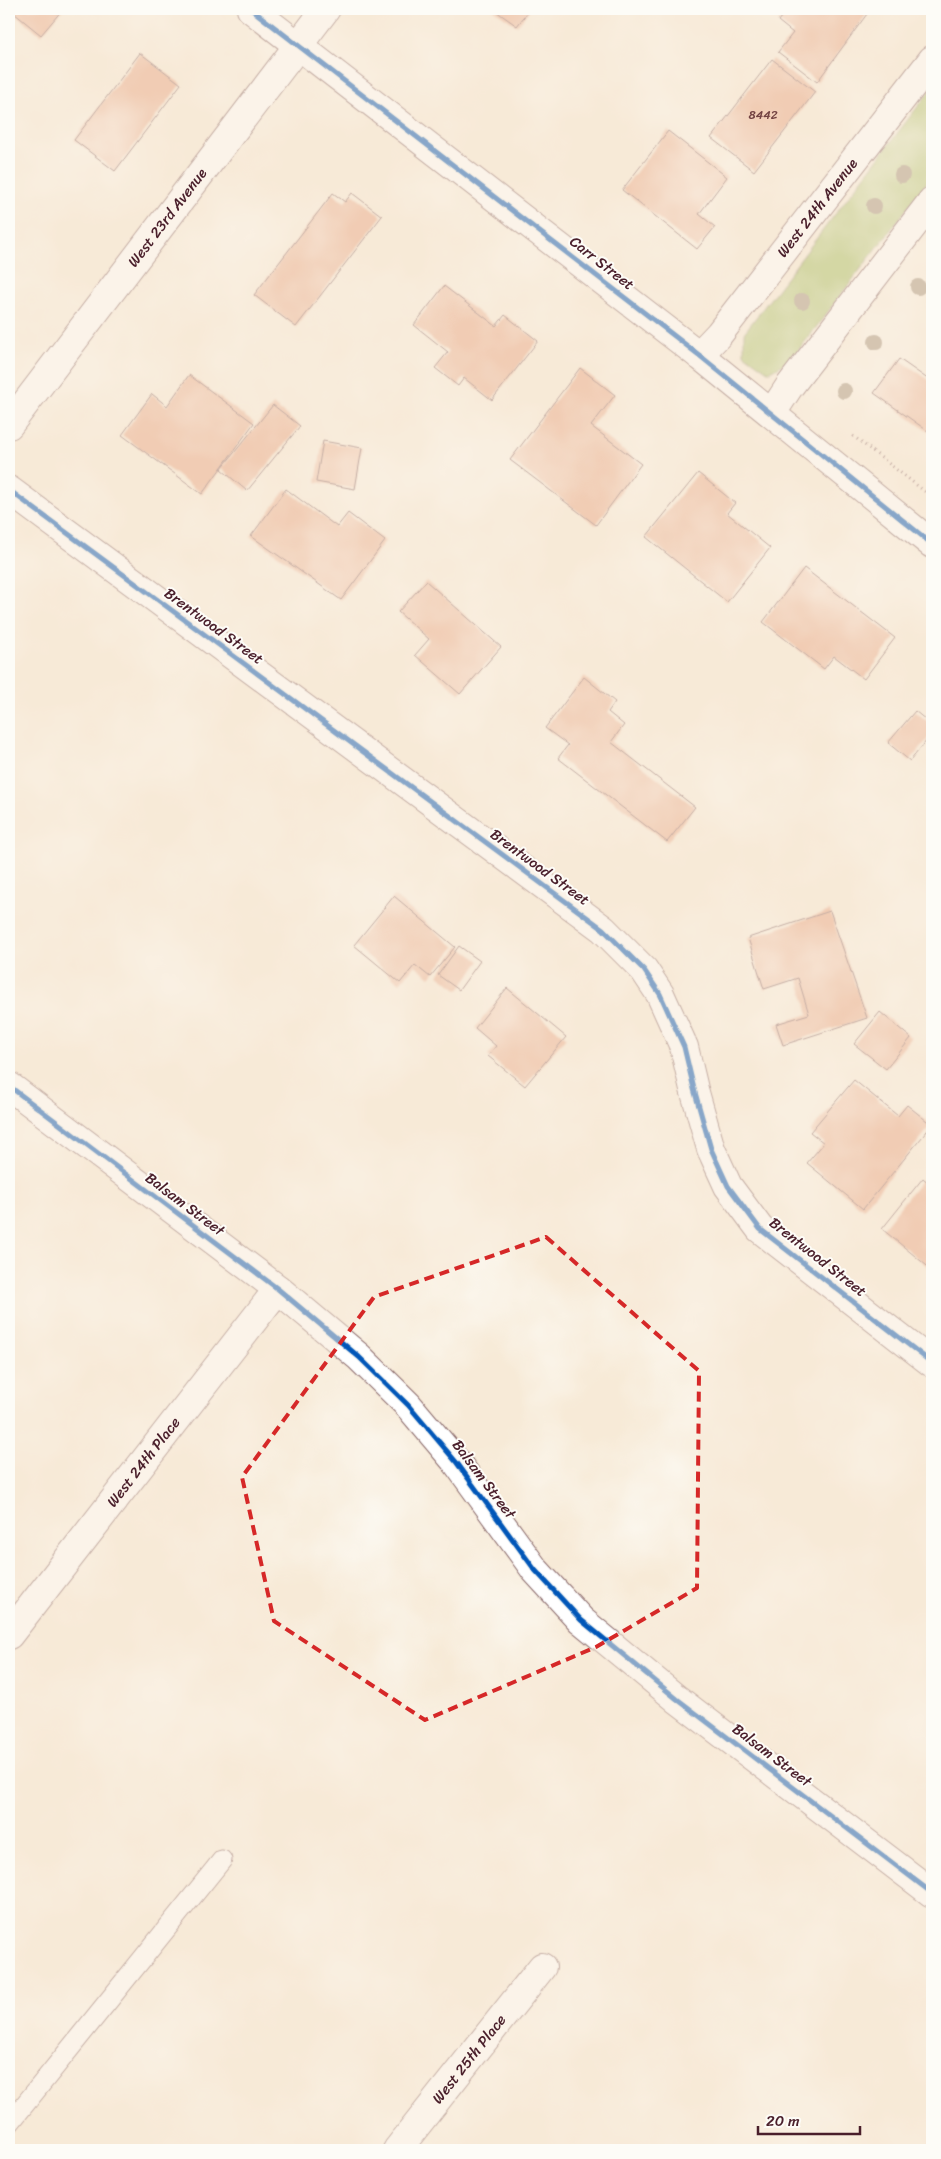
<svg xmlns="http://www.w3.org/2000/svg" width="941" height="2159" font-family="Sriracha,sans-serif">
	<style>
		.green { fill: #a8c066; stroke: #797048 }
		.building { fill: #e8a989 }
		.lines { fill: none; stroke-linecap: round; stroke-linejoin: round }
		.service-casing { stroke: #876667; stroke-width: 21 }
		.minor-casing { stroke: #876667; stroke-width: 30 }
		.tertiary-casing { stroke: #876667; stroke-width: 30 }
		.path { stroke: #876667; stroke-width: 3; stroke-dasharray: 1 4; stroke-linecap: butt }
		.service { stroke: #fff; stroke-width: 19 }
		.minor { stroke: #fff; stroke-width: 28 }
		.tertiary { stroke: #fff; stroke-width: 28 }
		.cycleway-casing { stroke: #fdfcf7; stroke-width: 8 }
		.cycleway { stroke: #0057b8; stroke-width: 5 }
		.tree { fill: #aa9984 }
		.marked { fill: none; stroke: #d62828; stroke-width: 4; stroke-dasharray: 10 6; stroke-linejoin: round }
		.labels { text-anchor: middle; stroke-width: 4; stroke-linejoin: round; paint-order: stroke }
		.number-label { font-size: 12px; fill: #724242 }
		.street-label { font-size: 15px; fill: #4a1f2b; stroke: #fdfcf7 }
	</style>
	<rect width="100%" height="100%" fill="#fdfcf7"/>
	<filter id="ink" filterUnits="userSpaceOnUse"><feTurbulence type="fractalNoise" baseFrequency=".02" numOctaves="2"/><feDisplacementMap in="SourceGraphic" scale="10" xChannelSelector="R" yChannelSelector="G"/><feConvolveMatrix kernelMatrix="1 2 1 2 8 2 1 2 1" color-interpolation-filters="sRGB"/></filter>
	<filter id="wash" filterUnits="userSpaceOnUse"><feTurbulence type="fractalNoise" baseFrequency=".0096" numOctaves="4" result="noise"/><feDisplacementMap in="SourceGraphic" scale="20" xChannelSelector="R" yChannelSelector="G"/><feGaussianBlur stdDeviation="1.12" result="paint"/><feColorMatrix in="noise" values="0 0 0 0 0 0 0 0 0 0 0 0 0 0 0 0 0 1.4 0 .05"/><feComposite in="paint" operator="in"/></filter>
	<g filter="url(#wash)">
		<rect width="100%" height="100%" fill="#f7ead7"/>
		<polygon class="green" points="932,88 932,176 791,360 769,372 744,354 744,333"/>
		<g id="blocks">
			<g class="building">
				<polygon points="9,9 63,9 41,35"/>
				<polygon points="493,9 530,9 517,26"/>
				<polygon points="787,9 861,9 867,14 817,82 778,52 793,33 778,21"/>
				<polygon points="140,53 181,84 115,171 74,140"/>
				<polygon points="772,59 815,92 754,171 711,138"/>
				<polygon points="668,131 727,177 699,214 715,227 697,249 622,190"/>
				<polygon points="333,193 345,202 352,193 382,216 296,327 254,295"/>
				<polygon points="444,286 496,326 505,315 538,341 492,400 464,378 458,386 435,368 448,352 414,325"/>
				<polygon points="899,359 932,382 932,434 874,393"/>
				<polygon points="580,368 615,395 591,426 641,464 596,525 510,460"/>
				<polygon points="189,375 254,423 202,494 122,435 152,394 167,406"/>
				<polygon points="273,405 300,426 247,491 221,469"/>
				<polygon points="323,441 362,448 355,489 316,482"/>
				<polygon points="698,473 735,503 727,513 770,548 727,602 646,537"/>
				<polygon points="286,489 337,527 348,513 385,541 341,600 251,536"/>
				<polygon points="804,568 895,638 864,679 834,656 824,669 763,622"/>
				<polygon points="426,581 501,647 460,694 415,655 429,639 398,612"/>
				<polygon points="584,677 615,702 608,712 624,725 611,742 695,807 667,842 558,758 568,745 545,728"/>
				<polygon points="915,711 932,725 932,734 910,761 888,743"/>
				<polygon points="394,896 455,947 430,977 415,965 400,983 354,945"/>
				<polygon points="830,911 867,1018 783,1045 776,1024 809,1014 798,978 764,989 748,938"/>
				<polygon points="459,946 480,961 459,990 438,975"/>
				<polygon points="507,988 566,1037 525,1086 488,1056 496,1046 475,1028"/>
				<polygon points="880,1012 911,1038 886,1069 854,1044"/>
				<polygon points="854,1080 898,1116 907,1105 932,1125 863,1209 807,1163 824,1143 810,1132"/>
				<polygon points="923,1178 932,1186 932,1270 882,1229"/>
			</g>
		</g>
	</g>
	<g filter="url(#ink)">
		<use href="#blocks" fill-opacity="0" stroke="#876667" stroke-width="1"/>
		<g class="lines">
			<g class="service-casing">
				<polyline id="service" points="9,2124 222,1860"/>
			</g>
			<g class="minor-casing">
				<g id="minor">
					<path id="s1" d="M699 355 719 334 932 60"/>
					<polyline points="772,413 789,387 932,201"/>
					<path id="s2" d="M9 425 326 9"/>
					<polyline points="9,490 603,929 644,970 660,994 684,1047 694,1089 711,1149 728,1186 760,1229 932,1363"/>
					<polyline points="9,1086 278,1289 359,1357 408,1405 457,1463 535,1570 581,1620 677,1699 932,1893"/>
					<path id="s3" d="M9 1635 278 1289"/>
					<path id="s4" d="M397 2150 542 1967"/>
				</g>
			</g>
			<g class="tertiary-casing">
				<polyline id="tertiary" points="251,9 699,355 932,544"/>
			</g>
			<polyline class="path" points="853,436 932,497"/>
			<use href="#service" class="service"/>
			<use href="#minor" class="minor"/>
			<use href="#tertiary" class="tertiary"/>
			<g class="cycleway-casing">
				<g id="cycleway">
					<polyline points="251,9 699,355 932,544"/>
					<polyline points="9,490 603,929 644,970 660,994 684,1047 694,1089 711,1149 728,1186 760,1229 932,1363"/>
					<polyline points="9,1086 278,1289 359,1357 408,1405 457,1463 535,1570 581,1620 677,1699 932,1893"/>
				</g>
			</g>
			<use href="#cycleway" class="cycleway"/>
		</g>
		<g class="tree">
			<circle cx="902" cy="175" r="8"/>
			<circle cx="874" cy="206" r="8"/>
			<circle cx="918" cy="287" r="8"/>
			<circle cx="802" cy="301" r="8"/>
			<circle cx="876" cy="342" r="8"/>
			<circle cx="844" cy="391" r="8"/>
		</g>
	</g>
	<path d="M0 0H941V2159H0ZM546 1237 699 1371 697 1588 596 1647 425 1720 274 1621 242 1477 374 1297Z" fill="#f7ead7" fill-opacity=".55" fill-rule="evenodd"/>
	<path class="marked" d="M546 1237 699 1371 697 1588 596 1647 425 1720 274 1621 242 1477 374 1297Z"/>
	<g class="labels">
		<g class="number-label">
			<text x="763" y="119">8442</text>
		</g>
		<g class="street-label">
			<text dy="5" stroke="none"><textPath href="#s1" startOffset="189">West 24th Avenue</textPath></text>
			<text dy="5" stroke="none"><textPath href="#s2" startOffset="261">West 23rd Avenue</textPath></text>
			<text transform="translate(602 263) rotate(38)" y="5">Carr Street</text>
			<text transform="translate(214 626) rotate(36)" y="5">Brentwood Street</text>
			<text transform="translate(540 867) rotate(36)" y="5">Brentwood Street</text>
			<text transform="translate(185 1204) rotate(37)" y="5">Balsam Street</text>
			<text transform="translate(818 1257) rotate(38)" y="5">Brentwood Street</text>
			<text dy="5" stroke="none"><textPath href="#s3" startOffset="219">West 24th Place</textPath></text>
			<text transform="translate(484 1479) rotate(53)" y="5">Balsam Street</text>
			<text transform="translate(772 1755) rotate(37)" y="5">Balsam Street</text>
			<text dy="5" stroke="none"><textPath href="#s4" startOffset="116">West 25th Place</textPath></text>
		</g>
	</g>
	<rect width="941" height="2159" fill="none" stroke="#fdfcf7" stroke-width="30"/>
	<path d="M758 2126v8h102v-8" fill="none" stroke="#4a1f2b" stroke-width="2.5"/>
	<text x="766" y="2126" font-size="15" fill="#4a1f2b" stroke="#fdfcf7" stroke-width="4" paint-order="stroke">20 m</text>
</svg>
